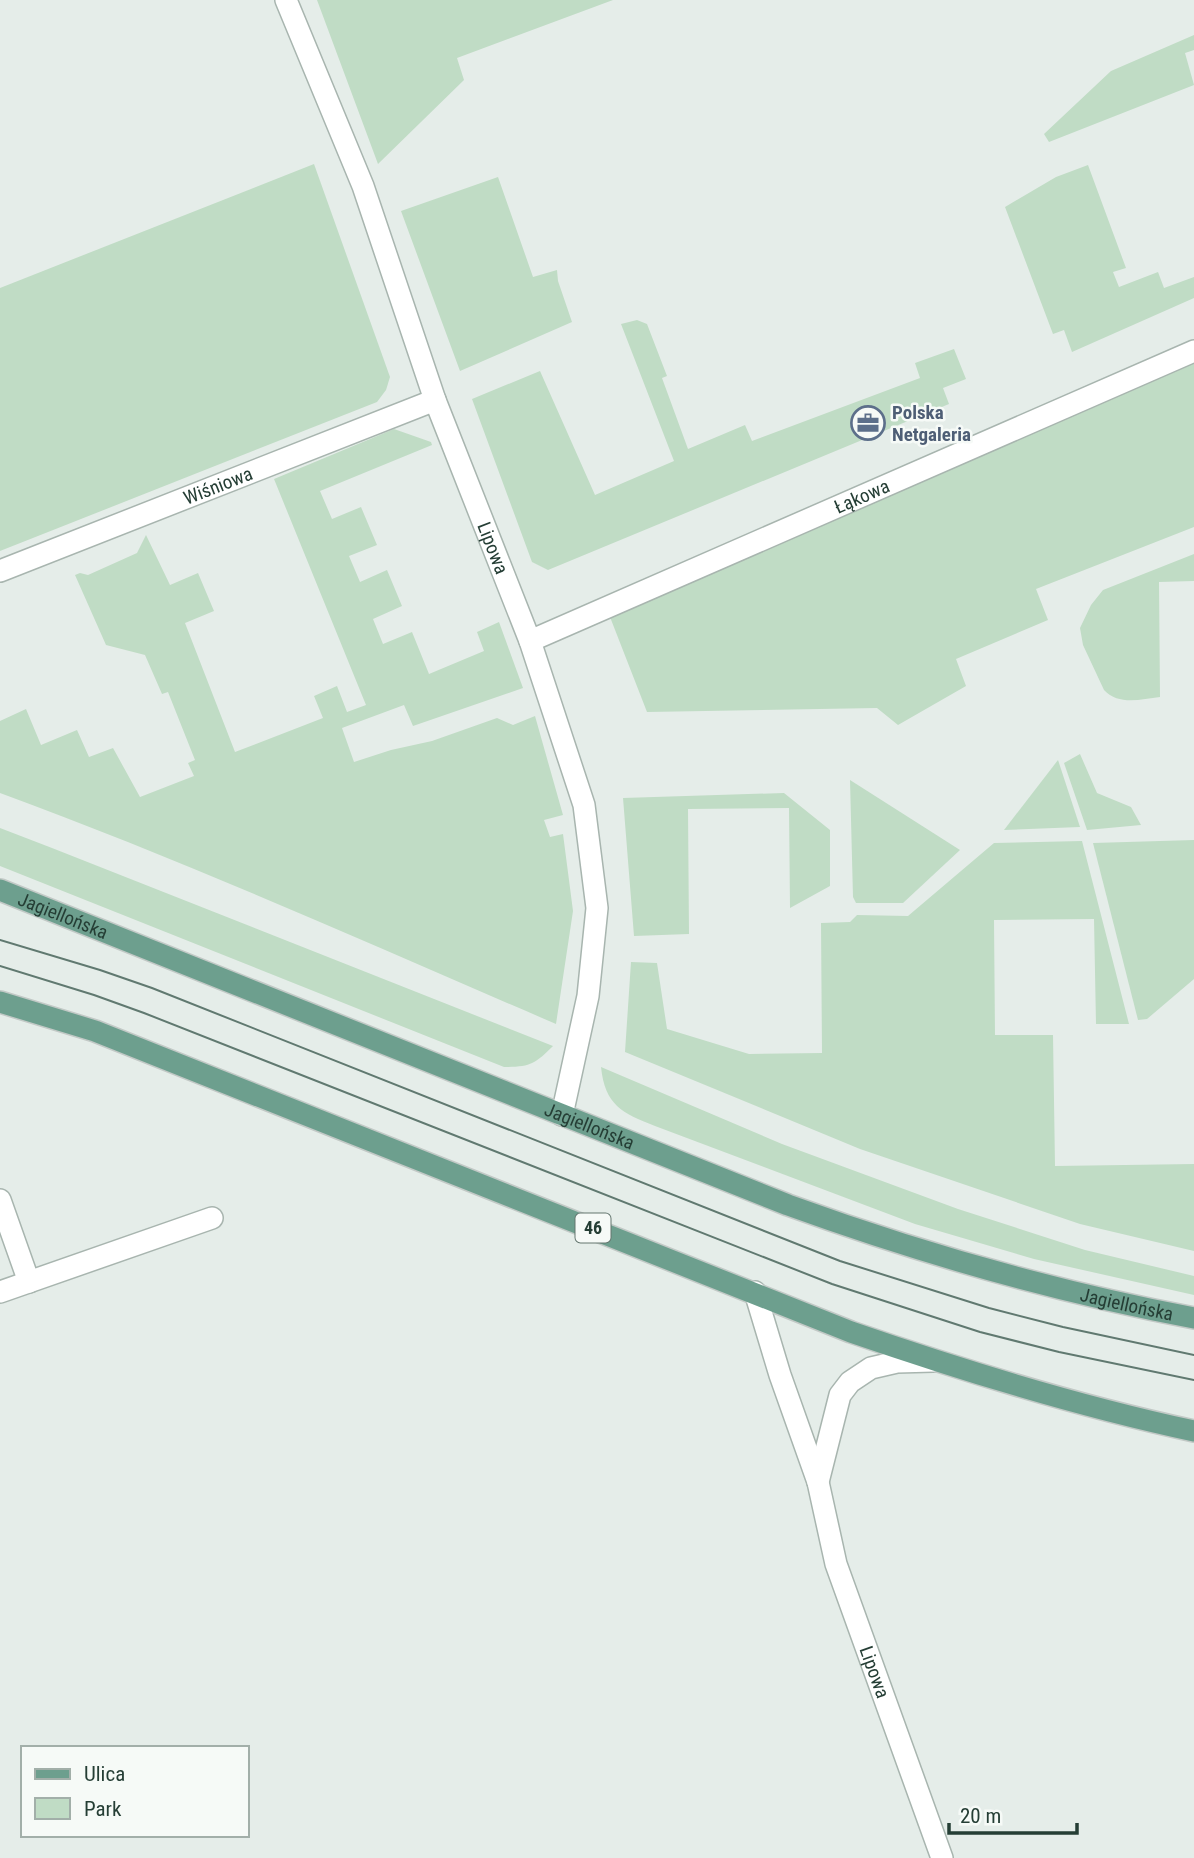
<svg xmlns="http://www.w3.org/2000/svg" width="1194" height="1858" font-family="'Roboto Condensed',sans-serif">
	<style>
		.green { fill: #c0dcc5 }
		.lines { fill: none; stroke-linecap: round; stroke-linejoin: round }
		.minor-casing { stroke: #a8b5af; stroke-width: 24 }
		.major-casing { stroke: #c2c9c6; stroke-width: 24 }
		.minor { stroke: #fff; stroke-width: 21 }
		.major { stroke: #6d9f8e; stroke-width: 21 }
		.tram { stroke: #607970; stroke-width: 2 }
		.labels { text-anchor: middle; stroke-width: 5; stroke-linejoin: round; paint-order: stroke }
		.shield { fill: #f6faf7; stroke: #64766f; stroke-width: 2 }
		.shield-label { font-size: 18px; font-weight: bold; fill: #253e35 }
		.service-label { font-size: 19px; font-weight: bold; fill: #4e5e75; stroke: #f6faf7; text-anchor: start }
		.street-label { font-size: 19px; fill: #253e35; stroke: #f6faf7 }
	</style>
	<rect width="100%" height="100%" fill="#e5ede9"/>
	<g class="green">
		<polygon points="317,0 613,0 457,58 464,80 378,164"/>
		<polygon points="1194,35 1194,50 1185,53 1194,85 1049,142 1044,134 1111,71"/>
		<polygon points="314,164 390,377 386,390 377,402 0,551 0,288"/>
		<polygon points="1088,165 1126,268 1113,272 1119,287 1158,272 1164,288 1194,277 1194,298 1072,352 1064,330 1053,334 1005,207 1056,177"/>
		<polygon points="498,177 533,277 557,270 558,281 572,322 460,371 401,211"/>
		<polygon points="637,320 647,324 667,376 662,378 688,449 745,425 752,441 920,378 915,363 954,349 966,379 943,388 949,404 548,570 532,562 472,399 540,371 595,495 674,461 621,324"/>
		<polygon points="1194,363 1194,527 1036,589 1048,620 956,659 966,686 898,725 877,708 647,712 610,617"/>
		<path d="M394 429 431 442 432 445 320 491 332 519 361 507 377 545 349 556 360 582 387 570 402 606 373 619 383 644 412 632 429 674 484 651 477 632 499 622 523 688 413 726 404 705 342 728 354 762 391 750 432 741 497 718 513 725 535 716 563 815 544 820 550 837 563 834 573 911 556 1024C372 945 188 862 0 793V721L26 709 41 745 77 730 89 757 113 748 140 797 194 776 188 763 195 760 168 692 162 694 145 655 106 645 75 575 80 573 88 575 137 553 146 535 170 585 198 573 214 611 185 623 235 752 323 718 314 696 337 686 347 712 366 705 274 479Z"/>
		<path d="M1194 554V581L1159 582 1160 697C1141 699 1119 706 1104 690L1083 645 1080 628 1091 605 1103 590Z"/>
		<polygon points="1080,754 1097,793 1131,807 1141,825 1087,830 1064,763"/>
		<polygon points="1058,760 1080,827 1004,830"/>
		<polygon points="850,780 960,850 903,903 856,903 853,897"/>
		<polygon points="784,793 830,830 830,886 790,908 789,808 688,809 689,934 634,936 623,798"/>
		<path d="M0 828 52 848 553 1046C535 1064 530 1067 504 1067L0 866Z"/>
		<polygon points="1194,840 1194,979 1147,1019 1138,1020 1093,843"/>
		<polygon points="1082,841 1129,1024 1096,1024 1094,919 994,920 995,1035 1053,1035 1055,1166 1194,1164 1194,1251 1080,1224 860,1149 625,1052 631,962 657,963 667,1029 749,1054 822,1053 821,923 850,922 857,915 908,916 994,843"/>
		<path d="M601 1067 782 1144 958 1209 1085 1250 1194 1276V1295L1034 1259 915 1224 655 1126C622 1113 605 1105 601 1067Z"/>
	</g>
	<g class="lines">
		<g class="minor-casing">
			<g id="minor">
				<path id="s1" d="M286 0 363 186 435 400 530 641 584 805 597 908 588 996 562 1115"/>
				<path id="s2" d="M0 571 435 400"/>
				<path id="s3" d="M530 641 1194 351"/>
				<polyline points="0,1200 29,1282"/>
				<polyline points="0,1292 212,1218"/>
				<path id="s4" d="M755 1292 780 1375 818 1482 836 1564 942 1858"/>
				<polyline points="818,1482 840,1395 850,1382 871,1368 897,1362 933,1361"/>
			</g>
		</g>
		<g class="major-casing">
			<g id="major">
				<path id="s5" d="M0 890 788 1205C923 1254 1052 1291 1194 1318"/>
				<path d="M0 1002 95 1031 851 1332C964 1371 1077 1406 1194 1431"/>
			</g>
		</g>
		<use href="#minor" class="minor"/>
		<use href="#major" class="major"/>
		<g class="tram">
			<polyline points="0,940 100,970 152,988 840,1261 989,1308 1063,1327 1194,1355"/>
			<polyline points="0,966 94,995 144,1013 832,1284 980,1332 1059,1352 1194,1380"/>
		</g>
	</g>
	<defs>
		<g id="office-ring" transform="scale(1.75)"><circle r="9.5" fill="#f6faf7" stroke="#5c6f8a" stroke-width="1.5"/><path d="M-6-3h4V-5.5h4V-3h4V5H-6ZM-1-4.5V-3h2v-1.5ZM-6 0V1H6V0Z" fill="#5c6f8a"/></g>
	</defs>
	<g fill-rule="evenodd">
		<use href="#office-ring" x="868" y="423"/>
	</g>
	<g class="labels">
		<rect class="shield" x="575.5" y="1213.5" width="35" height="29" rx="5"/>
		<g class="shield-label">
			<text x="593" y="1234">46</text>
		</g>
		<g class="service-label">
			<text x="892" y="419">Polska<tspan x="892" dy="22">Netgaleria</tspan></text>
		</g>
		<g class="street-label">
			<text dy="7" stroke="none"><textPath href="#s2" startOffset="234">Wiśniowa</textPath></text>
			<text dy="7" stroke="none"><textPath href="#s3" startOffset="362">Łąkowa</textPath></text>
			<text dy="7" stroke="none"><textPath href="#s1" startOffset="586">Lipowa</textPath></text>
			<text dy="7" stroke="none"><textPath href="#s5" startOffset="68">Jagiellońska</textPath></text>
			<text dy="7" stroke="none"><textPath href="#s5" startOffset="635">Jagiellońska</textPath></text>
			<text dy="7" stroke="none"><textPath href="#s5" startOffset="1202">Jagiellońska</textPath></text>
			<text dy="7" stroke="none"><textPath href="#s4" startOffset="399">Lipowa</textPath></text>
		</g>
	</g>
	<rect x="21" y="1746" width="228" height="91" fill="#f6faf7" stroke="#a2afa9" stroke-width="2"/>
	<rect x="35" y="1769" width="35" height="10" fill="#6d9f8e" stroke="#a2afa9" stroke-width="2"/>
	<text x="84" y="1781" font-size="21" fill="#253e35">Ulica</text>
	<rect x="35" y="1798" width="35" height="21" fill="#c0dcc5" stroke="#a2afa9" stroke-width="2"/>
	<text x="84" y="1816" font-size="21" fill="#253e35">Park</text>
	<path d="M949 1823v10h128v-10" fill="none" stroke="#253e35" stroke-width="3.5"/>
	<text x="960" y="1823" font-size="21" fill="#253e35" stroke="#f6faf7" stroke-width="5" paint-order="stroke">20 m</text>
</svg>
